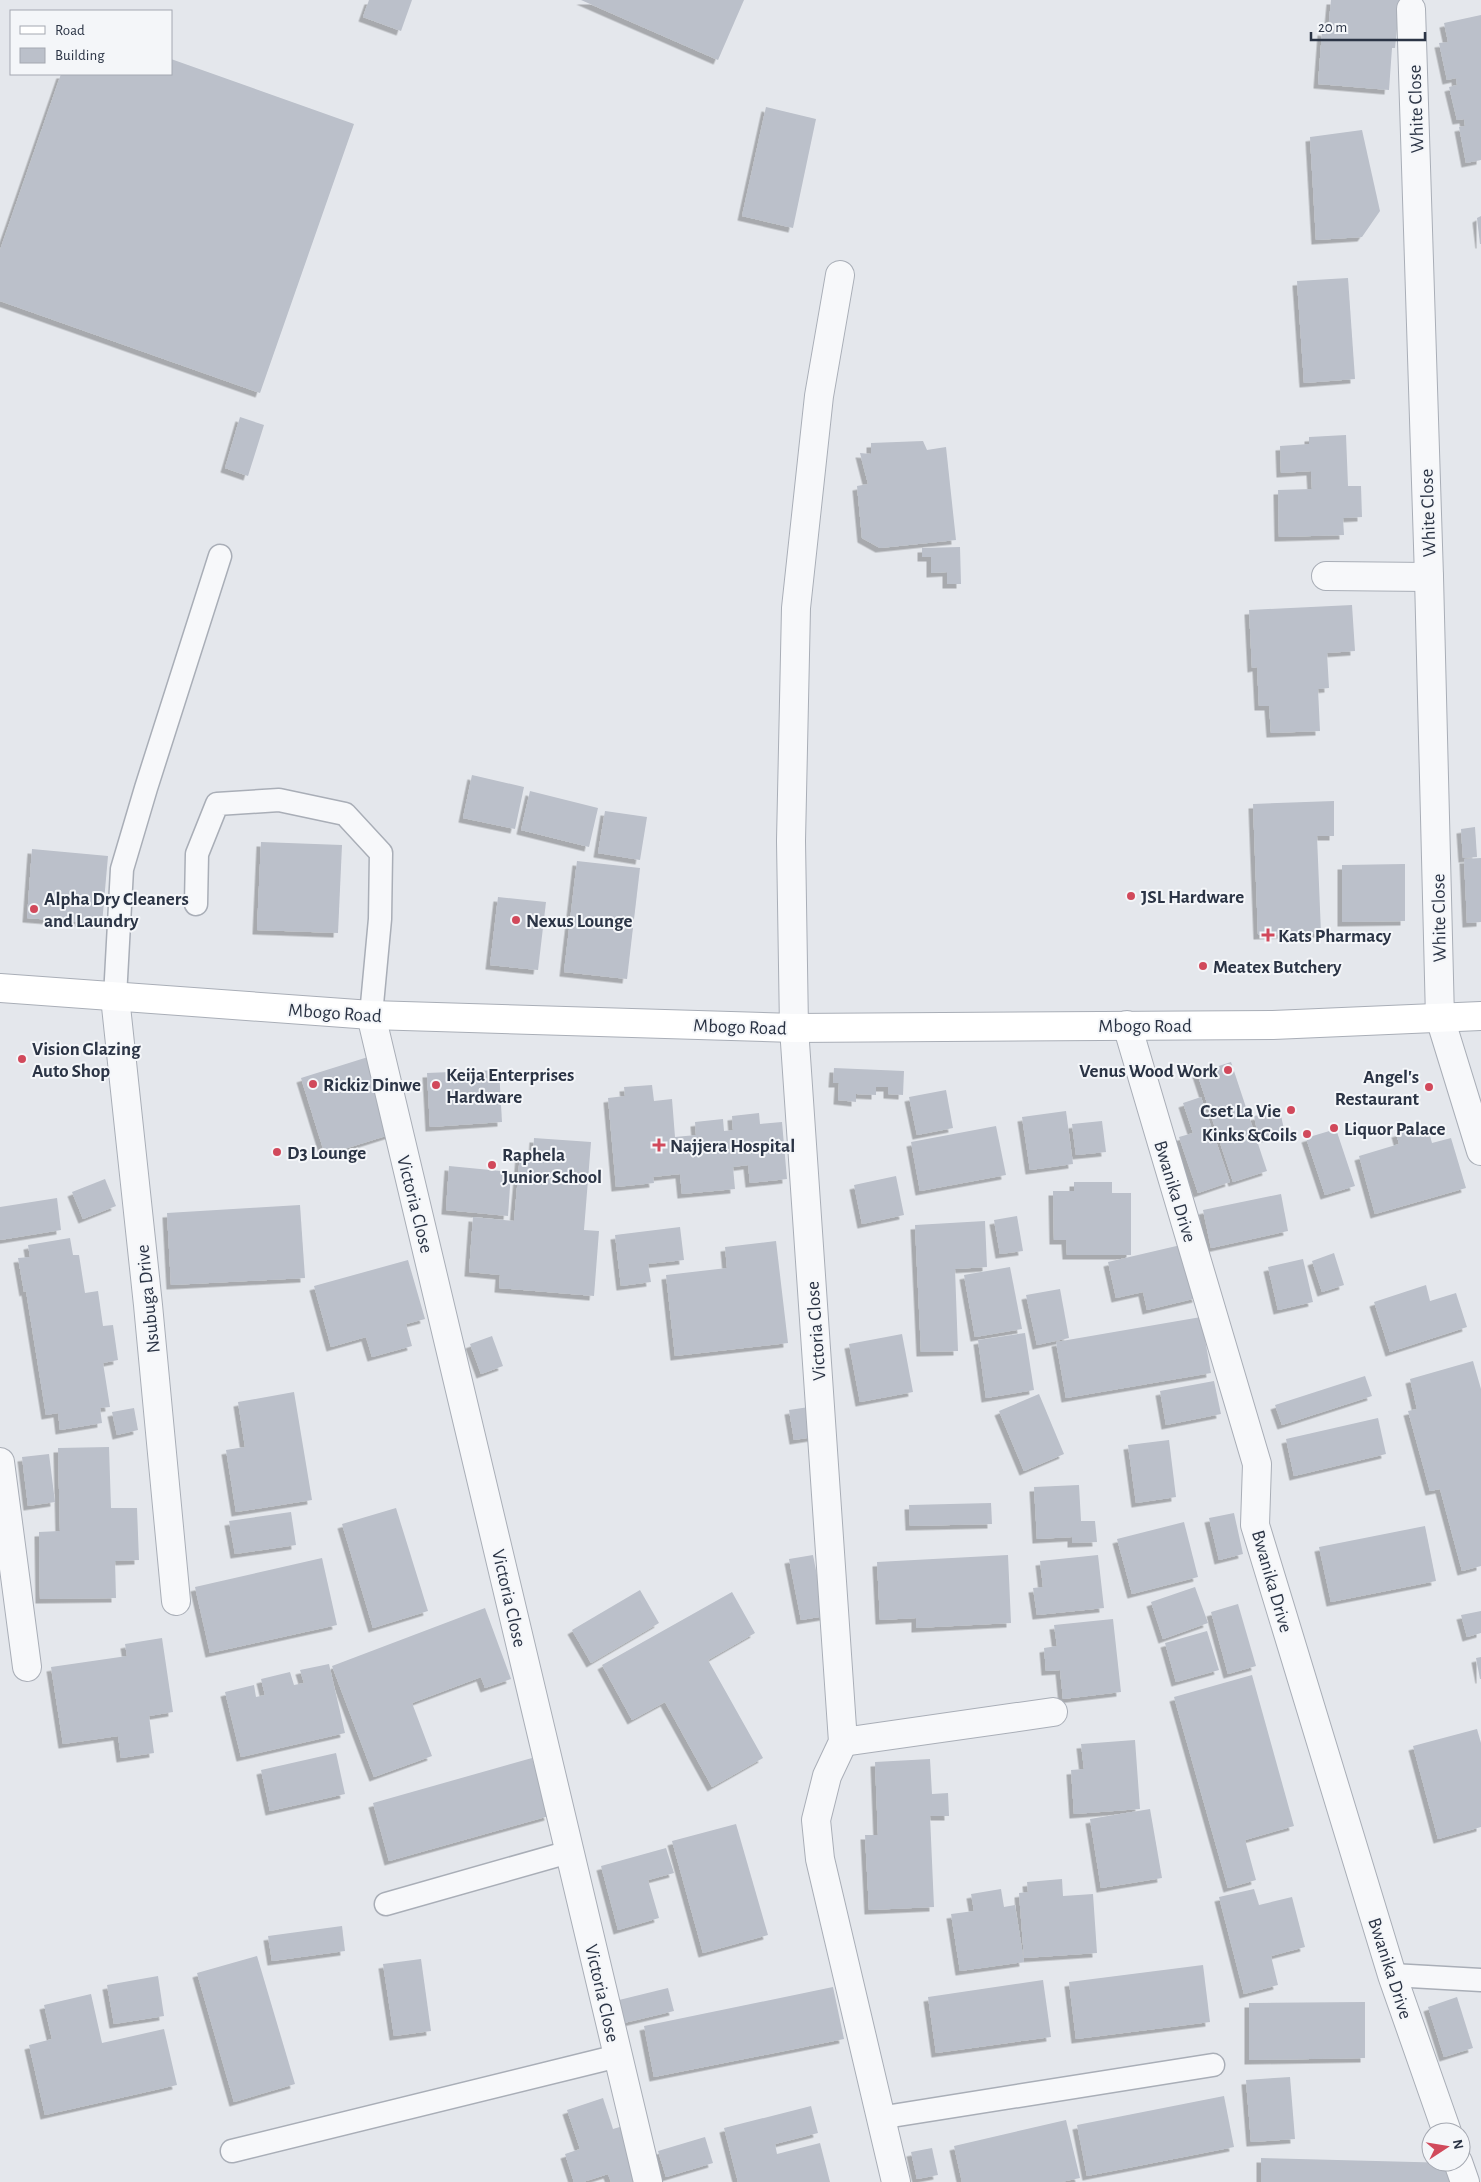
<svg xmlns="http://www.w3.org/2000/svg" width="1481" height="2182" font-family="'Alegreya Sans',sans-serif">
	<style>
		.building { fill: #bbc0ca; filter: url(#shadow) }
		.lines { fill: none; stroke-linecap: round; stroke-linejoin: round }
		.lane-casing { stroke: #a9aeb7; stroke-width: 25 }
		.street-casing { stroke: #a9aeb7; stroke-width: 30 }
		.secondary-casing { stroke: #a9aeb7; stroke-width: 30 }
		.lane { stroke: #f7f8fa; stroke-width: 22 }
		.street { stroke: #f7f8fa; stroke-width: 28 }
		.secondary { stroke: #fff; stroke-width: 28 }
		.poi-dot { fill: #d1495b; stroke: #f4f6f9; stroke-width: 2 }
		.labels { text-anchor: middle; stroke-width: 4; stroke-linejoin: round; paint-order: stroke }
		.street-label { font-size: 19px; fill: #2b3445; stroke: #f4f6f9 }
		.poi-label { font-size: 19px; font-weight: bold; fill: #2b3445; stroke: #f4f6f9; text-anchor: start }
	</style>
	<defs>
		<filter id="shadow"><feDropShadow dx="-4.5" dy="4.5" stdDeviation="0" flood-color="#0004"/></filter>
	</defs>
	<rect width="100%" height="100%" fill="#e4e7ec"/>
	<g class="building">
		<polygon points="369,0 412,0 401,31 363,17"/>
		<polygon points="581,0 744,0 718,60"/>
		<polygon points="1331,0 1400,0 1395,48 1392,48 1389,90 1318,84 1322,31 1328,32"/>
		<polygon points="1481,15 1481,160 1466,163 1459,127 1465,126 1464,119 1457,120 1449,87 1457,85 1456,78 1447,80 1439,43 1448,42 1444,23"/>
		<polygon points="171,59 354,124 260,393 0,301 0,250 61,74 171,74"/>
		<polygon points="766,107 816,119 793,228 742,216"/>
		<polygon points="1362,130 1380,211 1362,237 1316,240 1310,137"/>
		<polygon points="1481,216 1481,244 1480,244 1477,218"/>
		<polygon points="1348,278 1355,379 1304,383 1297,281"/>
		<polygon points="240,417 264,425 248,476 225,468"/>
		<polygon points="1346,435 1348,486 1361,486 1362,517 1343,518 1344,535 1279,537 1278,490 1312,489 1311,471 1281,473 1280,446 1309,444 1309,437"/>
		<polygon points="923,441 927,450 946,447 956,540 880,548 862,538 857,486 868,484 860,453 871,454 871,443"/>
		<polygon points="960,547 961,584 947,584 947,572 931,573 931,557 922,557 922,548"/>
		<polygon points="1352,605 1355,651 1327,653 1329,688 1318,689 1320,731 1271,733 1269,706 1259,706 1257,667 1252,668 1249,610"/>
		<polygon points="472,775 524,787 515,829 463,818"/>
		<polygon points="530,791 598,808 589,847 521,830"/>
		<polygon points="1334,801 1334,836 1317,836 1321,933 1258,935 1253,804"/>
		<polygon points="605,811 647,817 640,860 598,853"/>
		<polygon points="1475,827 1477,857 1463,858 1461,829"/>
		<polygon points="261,842 342,845 338,933 257,930"/>
		<polygon points="32,849 108,856 102,924 27,918"/>
		<polygon points="1481,858 1481,922 1467,923 1464,859"/>
		<polygon points="577,861 640,868 627,979 564,972"/>
		<polygon points="1405,864 1405,921 1342,922 1342,865"/>
		<polygon points="498,897 546,902 538,970 490,965"/>
		<polygon points="368,1057 392,1134 325,1155 301,1078"/>
		<polygon points="1231,1062 1267,1171 1233,1182 1197,1073"/>
		<polygon points="834,1068 904,1071 903,1095 888,1094 888,1087 876,1087 876,1095 856,1094 856,1102 838,1100 839,1083 833,1083"/>
		<polygon points="499,1070 502,1122 430,1127 427,1073"/>
		<polygon points="652,1085 654,1101 672,1099 675,1137 696,1135 695,1122 723,1119 724,1131 733,1130 732,1116 759,1113 760,1124 782,1122 787,1179 750,1183 748,1165 733,1167 735,1189 682,1194 680,1174 653,1177 654,1183 616,1187 608,1098 625,1096 624,1087"/>
		<polygon points="946,1090 953,1128 917,1135 909,1097"/>
		<polygon points="1201,1097 1230,1182 1198,1193 1179,1137 1193,1133 1183,1103"/>
		<polygon points="1066,1111 1073,1164 1030,1170 1022,1117"/>
		<polygon points="1280,1111 1285,1134 1259,1139 1254,1116"/>
		<polygon points="1102,1121 1106,1152 1076,1155 1072,1124"/>
		<polygon points="1427,1125 1432,1143 1451,1138 1466,1188 1375,1214 1359,1156 1399,1144 1396,1133"/>
		<polygon points="996,1126 1006,1175 920,1191 911,1142"/>
		<polygon points="1336,1129 1355,1186 1325,1195 1306,1138"/>
		<polygon points="534,1138 591,1142 584,1230 599,1231 594,1296 499,1288 500,1275 469,1272 473,1217 514,1221 520,1154 533,1155"/>
		<polygon points="449,1166 511,1172 508,1216 446,1210"/>
		<polygon points="896,1176 904,1215 862,1224 854,1185"/>
		<polygon points="105,1179 116,1206 83,1219 72,1192"/>
		<polygon points="1074,1182 1112,1182 1112,1193 1131,1193 1131,1255 1067,1255 1066,1240 1054,1240 1053,1191 1074,1191"/>
		<polygon points="1281,1194 1288,1231 1211,1248 1203,1210"/>
		<polygon points="57,1198 61,1230 0,1240 0,1207"/>
		<polygon points="300,1205 305,1278 171,1285 167,1213"/>
		<polygon points="1017,1216 1023,1251 1000,1254 994,1220"/>
		<polygon points="985,1221 987,1267 955,1269 958,1351 921,1352 915,1225"/>
		<polygon points="680,1227 684,1260 648,1264 651,1282 621,1286 615,1235"/>
		<polygon points="70,1238 73,1255 79,1255 85,1293 98,1291 103,1326 113,1325 118,1360 103,1363 110,1407 100,1408 102,1423 60,1430 58,1413 46,1415 26,1291 24,1292 18,1258 30,1257 28,1245"/>
		<polygon points="776,1241 788,1343 675,1356 666,1275 727,1268 725,1247"/>
		<polygon points="1185,1244 1197,1298 1147,1310 1143,1292 1116,1298 1108,1262"/>
		<polygon points="1334,1253 1344,1285 1322,1292 1312,1261"/>
		<polygon points="1303,1259 1313,1302 1278,1310 1268,1267"/>
		<polygon points="408,1260 425,1319 406,1324 412,1346 372,1357 366,1337 331,1347 314,1286"/>
		<polygon points="1010,1267 1022,1329 975,1337 964,1275"/>
		<polygon points="1426,1285 1430,1301 1456,1293 1467,1327 1390,1352 1374,1302"/>
		<polygon points="1060,1289 1069,1338 1037,1345 1026,1295"/>
		<polygon points="1201,1317 1211,1373 1066,1398 1056,1342"/>
		<polygon points="1025,1333 1034,1390 986,1398 978,1340"/>
		<polygon points="902,1334 913,1392 860,1402 849,1344"/>
		<polygon points="492,1336 503,1366 481,1374 470,1344"/>
		<polygon points="1473,1361 1481,1389 1481,1566 1462,1571 1440,1489 1430,1491 1408,1411 1417,1409 1410,1379"/>
		<polygon points="1365,1376 1372,1396 1282,1425 1275,1405"/>
		<polygon points="1214,1381 1221,1414 1166,1425 1160,1391"/>
		<polygon points="294,1392 312,1500 236,1512 226,1450 245,1447 238,1402"/>
		<polygon points="1039,1394 1064,1454 1024,1471 999,1411"/>
		<polygon points="809,1407 813,1437 794,1440 789,1410"/>
		<polygon points="134,1408 138,1430 117,1435 112,1412"/>
		<polygon points="1378,1418 1386,1454 1294,1476 1286,1439"/>
		<polygon points="1169,1440 1176,1497 1136,1503 1128,1445"/>
		<polygon points="109,1447 111,1508 137,1508 139,1560 115,1561 116,1598 40,1599 39,1532 60,1531 58,1448"/>
		<polygon points="49,1454 55,1502 28,1506 22,1457"/>
		<polygon points="1079,1485 1081,1521 1095,1521 1097,1542 1072,1543 1072,1537 1037,1539 1034,1487"/>
		<polygon points="991,1503 992,1524 910,1526 909,1505"/>
		<polygon points="396,1508 428,1611 373,1628 342,1524"/>
		<polygon points="291,1512 296,1545 235,1554 229,1521"/>
		<polygon points="1234,1513 1243,1554 1219,1560 1209,1518"/>
		<polygon points="1184,1522 1198,1577 1132,1594 1117,1539"/>
		<polygon points="1425,1526 1436,1581 1331,1602 1319,1547"/>
		<polygon points="813,1555 825,1616 801,1620 789,1559"/>
		<polygon points="1008,1555 1011,1623 916,1628 916,1618 880,1620 877,1562"/>
		<polygon points="1098,1555 1104,1608 1037,1615 1033,1588 1043,1587 1040,1561"/>
		<polygon points="322,1558 337,1625 210,1653 195,1587"/>
		<polygon points="1195,1587 1208,1623 1163,1639 1151,1602"/>
		<polygon points="640,1590 659,1623 591,1663 572,1630"/>
		<polygon points="732,1592 755,1633 708,1660 763,1758 712,1787 665,1702 632,1720 602,1665"/>
		<polygon points="1238,1604 1256,1666 1228,1674 1211,1612"/>
		<polygon points="485,1608 511,1679 485,1688 481,1677 412,1703 432,1756 374,1777 332,1666"/>
		<polygon points="1481,1611 1481,1633 1467,1637 1461,1615"/>
		<polygon points="1113,1619 1121,1692 1063,1699 1060,1670 1046,1671 1044,1648 1057,1646 1054,1625"/>
		<polygon points="1207,1631 1219,1670 1176,1682 1165,1643"/>
		<polygon points="162,1638 173,1712 149,1716 154,1753 121,1758 118,1736 63,1744 51,1667 127,1656 125,1644"/>
		<polygon points="1481,1657 1481,1679 1480,1679 1476,1658"/>
		<polygon points="329,1664 345,1733 241,1757 225,1692 254,1685 256,1697 265,1695 261,1679 290,1672 294,1685 304,1683 300,1670"/>
		<polygon points="1252,1675 1294,1826 1245,1840 1256,1880 1228,1888 1174,1697"/>
		<polygon points="1477,1729 1481,1743 1481,1827 1438,1839 1413,1746"/>
		<polygon points="1135,1740 1140,1809 1074,1814 1071,1770 1084,1769 1081,1744"/>
		<polygon points="336,1753 345,1794 270,1811 261,1770"/>
		<polygon points="532,1758 549,1816 389,1861 373,1803"/>
		<polygon points="930,1759 932,1794 948,1793 949,1816 930,1816 934,1907 869,1910 865,1835 878,1835 875,1762"/>
		<polygon points="1150,1809 1162,1878 1101,1888 1090,1819"/>
		<polygon points="736,1824 768,1935 703,1953 672,1841"/>
		<polygon points="666,1848 674,1873 648,1880 659,1918 618,1930 601,1866"/>
		<polygon points="1062,1879 1063,1896 1093,1894 1097,1953 1024,1958 1019,1893 1028,1892 1027,1882"/>
		<polygon points="1001,1889 1004,1907 1015,1905 1024,1962 960,1971 951,1914 974,1911 971,1894"/>
		<polygon points="1254,1889 1259,1905 1292,1897 1305,1947 1271,1956 1278,1985 1244,1994 1219,1897"/>
		<polygon points="342,1926 345,1951 272,1961 268,1936"/>
		<polygon points="257,1956 295,2084 234,2102 197,1973"/>
		<polygon points="421,1959 431,2031 394,2036 383,1964"/>
		<polygon points="1203,1965 1210,2022 1076,2039 1069,1982"/>
		<polygon points="158,1976 164,2016 114,2024 107,1985"/>
		<polygon points="1043,1980 1051,2037 936,2053 928,1997"/>
		<polygon points="833,1987 844,2039 654,2077 644,2026"/>
		<polygon points="668,1988 674,2011 624,2023 619,2000"/>
		<polygon points="91,1994 102,2043 164,2029 177,2085 45,2115 29,2045 52,2039 44,2005"/>
		<polygon points="1457,1997 1473,2048 1444,2057 1428,2007"/>
		<polygon points="1365,2002 1365,2058 1249,2060 1249,2003"/>
		<polygon points="1290,2077 1295,2139 1251,2142 1246,2080"/>
		<polygon points="1224,2096 1234,2147 1087,2176 1077,2125"/>
		<polygon points="603,2098 613,2129 623,2126 634,2182 611,2182 608,2174 583,2182 574,2182 565,2154 580,2149 567,2110"/>
		<polygon points="811,2106 818,2133 775,2144 777,2154 820,2143 830,2182 738,2182 724,2128"/>
		<polygon points="1066,2120 1080,2178 1061,2182 962,2182 954,2146"/>
		<polygon points="705,2137 713,2163 666,2177 658,2151"/>
		<polygon points="932,2148 938,2175 917,2179 911,2152"/>
		<polygon points="1261,2158 1453,2163 1453,2182 1261,2182"/>
	</g>
	<g class="lines">
		<g class="lane-casing">
			<g id="lane">
				<polyline points="196,904 197,854 217,804 279,800 345,814 381,853 380,919 371,1015"/>
				<polyline points="115,997 122,869 146,788 220,556"/>
				<polyline points="386,1904 569,1852"/>
				<polyline points="1392,1975 1481,1980"/>
				<polyline points="879,2118 1213,2065"/>
				<polyline points="232,2151 618,2056"/>
			</g>
		</g>
		<g class="street-casing">
			<g id="street">
				<polyline points="1411,9 1429,577 1440,1018 1481,1151"/>
				<polyline points="840,275 819,396 796,608 791,841 794,1028 843,1742 827,1776 816,1820 820,1859 896,2182"/>
				<polyline points="1326,576 1429,577"/>
				<polyline points="115,997 148,1305 176,1601"/>
				<polyline points="371,1015 648,2182"/>
				<polyline points="1127,1025 1257,1464 1255,1525 1392,1975 1447,2132"/>
				<polyline points="0,1462 27,1667"/>
				<polyline points="843,1742 1053,1712"/>
				<polyline points="1458,2162 1465,2182"/>
			</g>
		</g>
		<g class="secondary-casing">
			<polyline id="secondary" points="0,988 371,1015 794,1028 1273,1025 1481,1016"/>
		</g>
		<use href="#lane" class="lane"/>
		<use href="#street" class="street"/>
		<use href="#secondary" class="secondary"/>
	</g>
	<g class="poi-dot">
		<circle cx="1131" cy="896" r="5"/>
		<circle cx="34" cy="909" r="5"/>
		<circle cx="516" cy="920" r="5"/>
		<path d="M1265.5 927.5h5v5h5v5h-5v5h-5v-5h-5v-5h5z"/>
		<circle cx="1203" cy="966" r="5"/>
		<circle cx="22" cy="1059" r="5"/>
		<circle cx="1228" cy="1070" r="5"/>
		<circle cx="313" cy="1084" r="5"/>
		<circle cx="436" cy="1085" r="5"/>
		<circle cx="1429" cy="1087" r="5"/>
		<circle cx="1291" cy="1110" r="5"/>
		<circle cx="1334" cy="1128" r="5"/>
		<circle cx="1307" cy="1134" r="5"/>
		<path d="M656.5 1137.5h5v5h5v5h-5v5h-5v-5h-5v-5h5z"/>
		<circle cx="277" cy="1152" r="5"/>
		<circle cx="492" cy="1165" r="5"/>
	</g>
	<g class="labels">
		<g class="street-label">
			<text transform="translate(1415 109) rotate(-92)" y="7">White Close</text>
			<text transform="translate(1427 513) rotate(-92)" y="7">White Close</text>
			<text transform="translate(1438 918) rotate(-91)" y="7">White Close</text>
			<text transform="translate(335 1012) rotate(4)" y="7">Mbogo Road</text>
			<text x="1145" y="1032">Mbogo Road</text>
			<text transform="translate(740 1026) rotate(2)" y="7">Mbogo Road</text>
			<text transform="translate(1176 1191) rotate(73)" y="7">Bwanika Drive</text>
			<text transform="translate(416 1204) rotate(76)" y="7">Victoria Close</text>
			<text transform="translate(147 1299) rotate(-96)" y="7">Nsubuga Drive</text>
			<text transform="translate(815 1331) rotate(-94)" y="7">Victoria Close</text>
			<text transform="translate(1273 1581) rotate(74)" y="7">Bwanika Drive</text>
			<text transform="translate(510 1598) rotate(77)" y="7">Victoria Close</text>
			<text transform="translate(1391 1968) rotate(72)" y="7">Bwanika Drive</text>
			<text transform="translate(603 1993) rotate(77)" y="7">Victoria Close</text>
		</g>
		<g class="poi-label">
			<text x="1141" y="903">JSL Hardware</text>
			<text x="44" y="905">Alpha Dry Cleaners<tspan x="44" dy="22">and Laundry</tspan></text>
			<text x="526" y="927">Nexus Lounge</text>
			<text x="1278" y="942">Kats Pharmacy</text>
			<text x="1213" y="973">Meatex Butchery</text>
			<text x="32" y="1055">Vision Glazing<tspan x="32" dy="22">Auto Shop</tspan></text>
			<text x="1218" y="1077" text-anchor="end">Venus Wood Work</text>
			<text x="446" y="1081">Keija Enterprises<tspan x="446" dy="22">Hardware</tspan></text>
			<text x="1419" y="1083" text-anchor="end">Angel's<tspan x="1419" dy="22">Restaurant</tspan></text>
			<text x="323" y="1091">Rickiz Dinwe</text>
			<text x="1281" y="1117" text-anchor="end">Cset La Vie</text>
			<text x="1344" y="1135">Liquor Palace</text>
			<text x="1297" y="1141" text-anchor="end">Kinks &amp;Coils</text>
			<text x="670" y="1152">Najjera Hospital</text>
			<text x="287" y="1159">D3 Lounge</text>
			<text x="502" y="1161">Raphela<tspan x="502" dy="22">Junior School</tspan></text>
		</g>
	</g>
	<rect x="10" y="10" width="162" height="65" fill="#f4f6f9" stroke="#a4a8b1"/>
	<rect x="20" y="26" width="25" height="8" fill="#ffffff" stroke="#a4a8b1"/>
	<text x="55" y="35" font-size="15" fill="#2b3445">Road</text>
	<rect x="20" y="48" width="25" height="15" fill="#bbc0ca" stroke="#a4a8b1"/>
	<text x="55" y="60" font-size="15" fill="#2b3445">Building</text>
	<g transform="translate(1446 2147) rotate(78)"><circle r="24" fill="#f4f6f9" stroke="#a4a8b1"/>
	<path d="M0-4L9 19L0 12L-9 19Z" fill="#d1495b"/>
	<text y="-8" font-size="14" font-weight="bold" text-anchor="middle" fill="#2b3445">N</text>
	</g>
	<path d="M1311 32v8h114v-8" fill="none" stroke="#2b3445" stroke-width="2.5"/>
	<text x="1318" y="32" font-size="15" fill="#2b3445" stroke="#f4f6f9" stroke-width="4" paint-order="stroke">20 m</text>
</svg>
